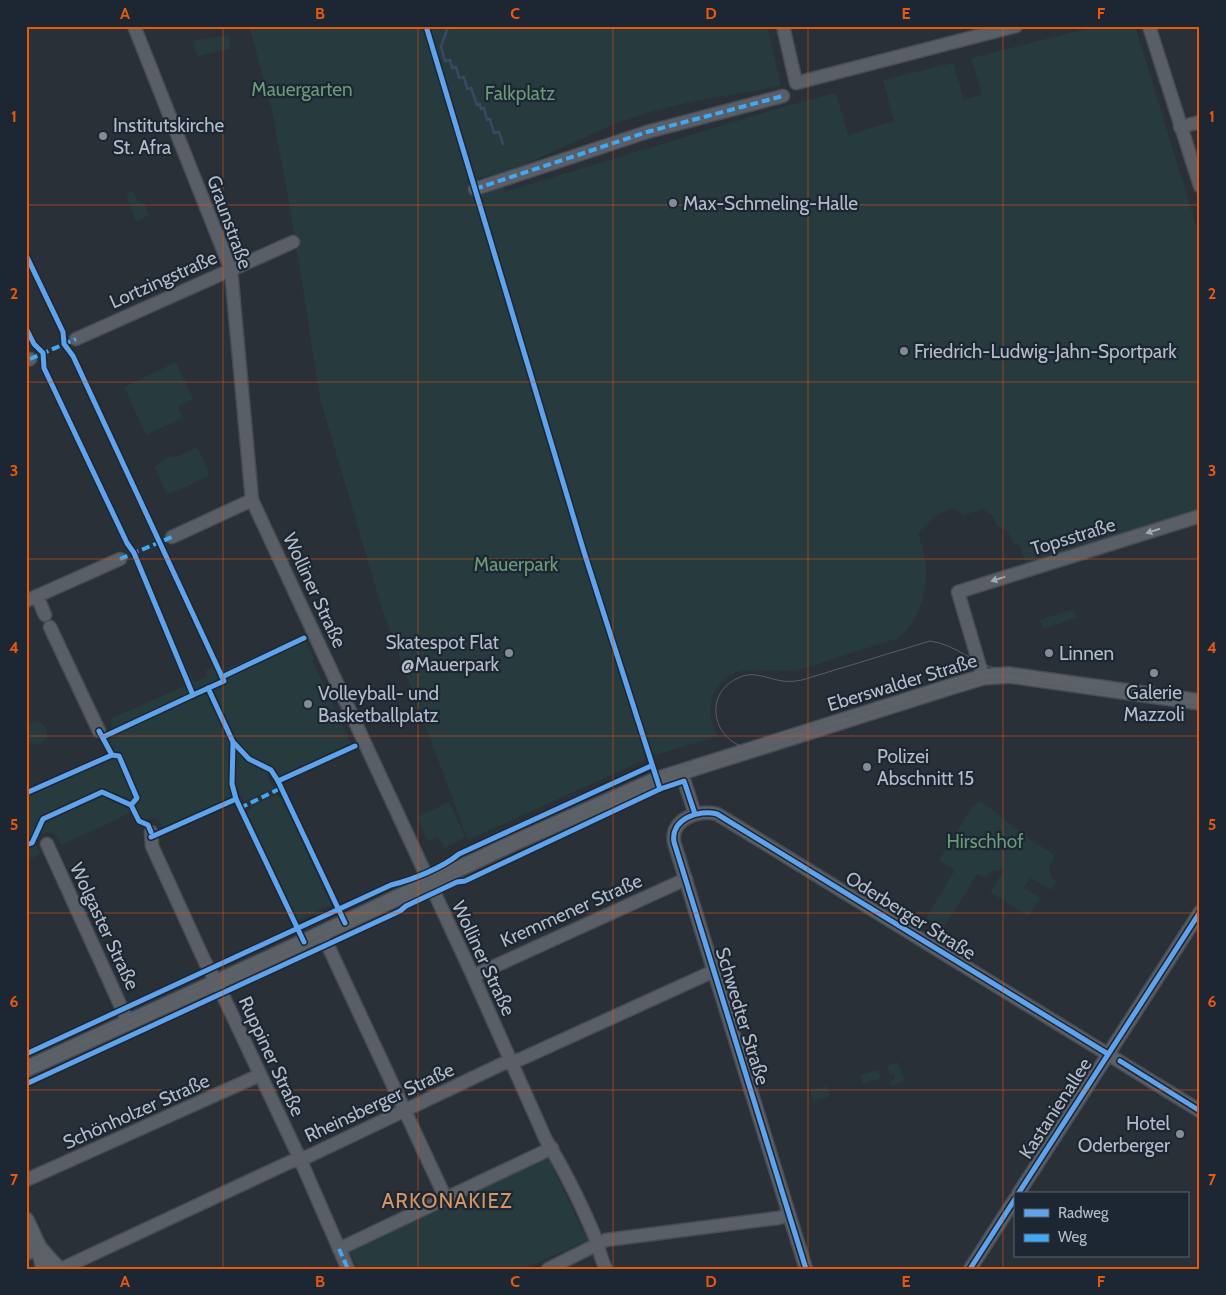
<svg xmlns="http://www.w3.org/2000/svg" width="1226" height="1295" font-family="Cabin,sans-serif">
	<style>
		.green { fill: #273a3e }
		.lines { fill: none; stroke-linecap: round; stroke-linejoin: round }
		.stream { stroke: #384963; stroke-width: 2.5 }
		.minor-casing { stroke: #484c53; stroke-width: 15 }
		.major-casing { stroke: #484c55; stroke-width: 18 }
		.minor { stroke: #5a5e66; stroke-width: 12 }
		.major { stroke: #5c6168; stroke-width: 15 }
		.tram { stroke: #595d64; stroke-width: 1 }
		.quiet { stroke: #3fa9f5; stroke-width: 4; stroke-dasharray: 8 4; stroke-linecap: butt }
		.cycleway-casing { stroke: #1d2633; stroke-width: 8 }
		.cycleway { stroke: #60a3ed; stroke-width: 5 }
		.oneway { fill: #a2a9b5 }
		.grid { fill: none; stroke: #e8590c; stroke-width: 1; stroke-opacity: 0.55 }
		.poi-dot { fill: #848b96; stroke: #1d2633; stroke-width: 2 }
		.labels { text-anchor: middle; stroke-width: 4.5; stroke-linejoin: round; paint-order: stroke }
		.park-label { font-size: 19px; fill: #6b9a76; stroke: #1d2633 }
		.poi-label { font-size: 19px; fill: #b4bcc9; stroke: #1d2633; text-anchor: start }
		.street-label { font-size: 19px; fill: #b4bcc9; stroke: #1d2633 }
		.quarter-label { font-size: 21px; letter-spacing: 1px; fill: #d59563; stroke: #1d2633 }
		.neatline { fill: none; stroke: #e8590c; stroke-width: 2 }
		.grid-label { font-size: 16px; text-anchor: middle; font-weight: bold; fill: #e8590c }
	</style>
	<rect width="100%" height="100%" fill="#2a3038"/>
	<g class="green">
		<path d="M249 26H767L781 86 694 101 654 111 612 125 519 167 477 179 482 193 503 187 505 192 786 106 836 93 848 135 894 121 883 80 953 63 964 100 982 95 971 58 1097 26H1121L1122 28 1135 26 1200 238V510L1025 563 1019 544 1015 545 1007 531 997 526 992 515 983 509 964 515 954 508 940 513 934 517 918 533C922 545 926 558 926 571 927 596 917 625 896 639 875 646 854 652 834 659 823 662 812 667 801 669 770 675 727 657 713 696 708 711 711 724 718 736L653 756 468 840 382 609 320 398 294 231 273 115Z"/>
		<polygon points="229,35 230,49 198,56 192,41"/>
		<polygon points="133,191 138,203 144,203 149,215 136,222 126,193"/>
		<polygon points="176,362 193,399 178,406 183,418 146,435 124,387"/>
		<polygon points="195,448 199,450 209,473 207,477 167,495 155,467 165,458 179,456"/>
		<polygon points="1073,609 1076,618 1043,629 1040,620"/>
		<path d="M301 636 304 643H306L314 659 312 660 351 743 277 778 270 774 267 775 274 788 244 802 237 787 234 797 164 830 158 820 151 817 136 824 130 813 62 845C55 829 42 828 36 845L40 854 26 861V794L112 755 106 742 117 736 110 719 191 683 192 681 187 675 190 673 195 682 208 676 205 671 216 666 217 673Z"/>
		<circle cx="36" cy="733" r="11"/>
		<polygon points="276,795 282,799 331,905 298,921 247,813 254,805"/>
		<polygon points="981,801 1027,837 1055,855 1049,869 1052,878 1057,881 1051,890 1031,878 1024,888 1040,898 1028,916 990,892 1004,870 1000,868 998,871 992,870 988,876 984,877 977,874 943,929 926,918 955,870 939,860 972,807"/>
		<polygon points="449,802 465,837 444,848 438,836 428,841 417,817"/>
		<polygon points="898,1062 904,1081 891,1086 890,1081 895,1079 893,1073 890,1074 887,1066"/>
		<polygon points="878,1070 881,1078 863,1084 861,1075"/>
		<polygon points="827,1086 830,1096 813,1101 810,1091"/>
		<polygon points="549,1156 555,1160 550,1162 583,1231 588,1229 592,1240 584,1248 581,1243 524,1269 358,1269 352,1256 347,1258 345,1251 348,1248"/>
	</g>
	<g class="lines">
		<polyline class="stream" points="448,26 441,47 445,61 450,60 452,68 456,67 459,78 464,77 467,89 471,88 477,105 480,104 481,109 484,108 487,120 490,119 494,133 499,132 503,144"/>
		<g class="minor-casing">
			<g id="minor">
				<path d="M134 26 231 270 252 500 473 976 546 1140C564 1169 579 1200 593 1232 598 1244 600 1257 606 1269"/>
				<polyline points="783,26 796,83 1016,26"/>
				<polyline points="1149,26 1200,186"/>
				<polyline points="1180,127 1200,122"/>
				<polyline points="475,189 647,132 783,96"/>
				<polyline points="76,339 293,242"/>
				<polyline points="26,360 30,359"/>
				<polyline points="172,537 252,500"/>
				<polyline points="37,596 45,615"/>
				<polyline points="26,601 120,559"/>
				<polyline points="50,627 99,731"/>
				<polyline points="983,677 958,592 1200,516"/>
				<polyline points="681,771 695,814"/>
				<polyline points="151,832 152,846 205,962 218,985 300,1159 348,1269"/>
				<polyline points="47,844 128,1022"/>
				<polyline points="322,933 446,1199"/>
				<polyline points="473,976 686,879"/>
				<polyline points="26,1180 260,1075"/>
				<polyline points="1018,1194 1200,912"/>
				<polyline points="339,1249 552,1148"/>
				<polyline points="26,1254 39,1248"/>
				<polyline points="61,1269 290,1162 309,1156 502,1064 521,1059 714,971"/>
				<polyline points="548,1269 606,1240 778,1218 789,1215"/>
				<path d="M806 1269 674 842C670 819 699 809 717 814L1200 1111"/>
				<polyline points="970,1269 1015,1199"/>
			</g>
		</g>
		<g class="major-casing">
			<g id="major">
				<polyline points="26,1069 274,956 511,844 656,780 953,686 983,677 1009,675 1200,702"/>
				<polyline points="26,1220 39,1248 44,1269"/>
				<polyline points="40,1249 58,1269"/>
			</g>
		</g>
		<use href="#minor" class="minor"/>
		<use href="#major" class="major"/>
		<g class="tram">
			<polyline points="984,673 1003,672 1026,674"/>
			<polyline points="1181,696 1200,699"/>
			<polyline points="776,737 886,703"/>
			<path d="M756 749C714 748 700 695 738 678 754 670 767 679 783 681 789 682 796 681 802 680L930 641C955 644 974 664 998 669"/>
			<polyline points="647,779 692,763"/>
			<polyline points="420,883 543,827"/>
			<polyline points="26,1064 230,971"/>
			<polyline points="26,1073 653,784 966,685 986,680 1010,680 1200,706"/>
			<polyline points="1016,1194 1200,907"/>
			<polyline points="968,1269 1015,1195"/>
		</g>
		<g class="quiet">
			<polyline points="475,189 647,132 783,96"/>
			<polyline points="30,359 76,339"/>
			<polyline points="120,559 172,537"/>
			<polyline points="240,808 281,788"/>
			<polyline points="339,1249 348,1269"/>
		</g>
		<g class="cycleway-casing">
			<g id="cycleway">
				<polyline points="426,26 584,552 660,789"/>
				<polyline points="26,255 63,332 64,344 73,356 224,681 193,695 134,553 127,543 44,368 43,353 34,344 26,328"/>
				<polyline points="222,677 304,638"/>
				<polyline points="208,688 233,742 249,759 271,770 278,781 345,923"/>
				<polyline points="99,731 112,755 119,756 137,798 131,805 139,821 148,825 151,832"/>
				<polyline points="103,737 193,695"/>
				<polyline points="233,742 232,784 236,799 304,942"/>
				<polyline points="278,781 355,746"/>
				<polyline points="26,793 112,755"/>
				<polyline points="151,837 236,799"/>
				<polyline points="26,845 32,843 43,819 102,792 131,805"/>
				<path d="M26 1054 391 885C412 880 442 868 459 854L651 766"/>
				<polyline points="1120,1061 1200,1111"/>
				<polyline points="26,1084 400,911 406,906 457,882 465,881 660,789 684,781 695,814"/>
				<polyline points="1018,1194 1200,912"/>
				<path d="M806 1269 674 842C670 819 699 809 717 814L1108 1054"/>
				<polyline points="970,1269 1015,1199"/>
			</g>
		</g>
		<use href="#cycleway" class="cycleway"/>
	</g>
	<defs><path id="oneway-solid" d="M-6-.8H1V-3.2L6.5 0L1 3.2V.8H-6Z" transform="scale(1.25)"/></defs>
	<g class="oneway">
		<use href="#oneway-solid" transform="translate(1153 531) rotate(162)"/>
		<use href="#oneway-solid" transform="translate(998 579) rotate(162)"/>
	</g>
	<path class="grid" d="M223 26V1269M418 26V1269M613 26V1269M808 26V1269M1003 26V1269M26 205H1200M26 382H1200M26 559H1200M26 736H1200M26 913H1200M26 1090H1200"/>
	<g class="poi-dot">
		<circle cx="103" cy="136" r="5"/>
		<circle cx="673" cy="203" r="5"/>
		<circle cx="904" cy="351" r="5"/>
		<circle cx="509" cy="653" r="5"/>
		<circle cx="1049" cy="653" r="5"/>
		<circle cx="1154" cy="673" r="5"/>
		<circle cx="308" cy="704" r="5"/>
		<circle cx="867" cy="767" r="5"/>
		<circle cx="1180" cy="1134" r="5"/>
	</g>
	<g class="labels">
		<g class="park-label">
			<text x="302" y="96">Mauergarten</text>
			<text x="520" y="100">Falkplatz</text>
			<text x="516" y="571">Mauerpark</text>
			<text x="985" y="848">Hirschhof</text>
		</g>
		<g class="poi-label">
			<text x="113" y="132">Institutskirche<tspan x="113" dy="22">St. Afra</tspan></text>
			<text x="683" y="210">Max-Schmeling-Halle</text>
			<text x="914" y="358">Friedrich-Ludwig-Jahn-Sportpark</text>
			<text x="499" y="649" text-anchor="end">Skatespot Flat<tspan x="499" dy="22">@Mauerpark</tspan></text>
			<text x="1059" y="660">Linnen</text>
			<text x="1154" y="699" text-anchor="middle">Galerie<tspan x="1154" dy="22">Mazzoli</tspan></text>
			<text x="318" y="700">Volleyball- und<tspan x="318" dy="22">Basketballplatz</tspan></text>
			<text x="877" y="763">Polizei<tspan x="877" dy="22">Abschnitt 15</tspan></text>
			<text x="1170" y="1130" text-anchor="end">Hotel<tspan x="1170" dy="22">Oderberger</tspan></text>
		</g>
		<g class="street-label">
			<text transform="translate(230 222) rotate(70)" y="7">Graunstraße</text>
			<text transform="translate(163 279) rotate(-24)" y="7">Lortzingstraße</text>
			<text transform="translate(1073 536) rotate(-17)" y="7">Topsstraße</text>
			<text transform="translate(315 590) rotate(65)" y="7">Wolliner Straße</text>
			<text transform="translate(902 682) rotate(-17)" y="7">Eberswalder Straße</text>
			<text transform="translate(571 910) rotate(-24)" y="7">Kremmener Straße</text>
			<text transform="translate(911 915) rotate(32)" y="7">Oderberger Straße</text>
			<text transform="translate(105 926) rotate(65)" y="7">Wolgaster Straße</text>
			<text transform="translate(484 958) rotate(65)" y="7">Wolliner Straße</text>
			<text transform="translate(743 1016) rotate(73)" y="7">Schwedter Straße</text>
			<text transform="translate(272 1056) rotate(65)" y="7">Ruppiner Straße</text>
			<text transform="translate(379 1102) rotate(-25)" y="7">Rheinsberger Straße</text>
			<text transform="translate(1055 1108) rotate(-57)" y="7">Kastanienallee</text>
			<text transform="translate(136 1111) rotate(-24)" y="7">Schönholzer Straße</text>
		</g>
		<g class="quarter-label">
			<text x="447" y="1208">ARKONAKIEZ</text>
		</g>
	</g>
	<rect width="1226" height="1295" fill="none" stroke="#1d2633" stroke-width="55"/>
	<rect x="1014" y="1192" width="175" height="65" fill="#1d2633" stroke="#59626f"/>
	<rect x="1024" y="1209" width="25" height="8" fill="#60a3ed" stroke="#59626f"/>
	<text x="1058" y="1218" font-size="15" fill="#b4bcc9">Radweg</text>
	<rect x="1024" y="1234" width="25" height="8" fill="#3fa9f5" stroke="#59626f"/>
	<text x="1058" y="1242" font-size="15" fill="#b4bcc9">Weg</text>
	<rect x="28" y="28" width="1170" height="1240" class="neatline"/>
	<g class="grid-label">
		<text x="125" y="19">A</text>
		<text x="320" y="19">B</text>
		<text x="515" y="19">C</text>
		<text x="711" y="19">D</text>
		<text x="906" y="19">E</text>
		<text x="1101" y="19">F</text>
		<text x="14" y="122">1</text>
		<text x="1212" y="122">1</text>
		<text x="14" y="299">2</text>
		<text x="1212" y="299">2</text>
		<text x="14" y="476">3</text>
		<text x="1212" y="476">3</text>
		<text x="14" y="653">4</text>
		<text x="1212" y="653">4</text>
		<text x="14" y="830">5</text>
		<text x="1212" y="830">5</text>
		<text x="14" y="1007">6</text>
		<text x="1212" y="1007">6</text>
		<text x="14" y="1185">7</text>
		<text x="1212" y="1185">7</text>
		<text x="125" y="1287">A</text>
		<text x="320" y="1287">B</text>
		<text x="515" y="1287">C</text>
		<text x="711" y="1287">D</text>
		<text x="906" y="1287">E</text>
		<text x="1101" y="1287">F</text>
	</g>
</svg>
